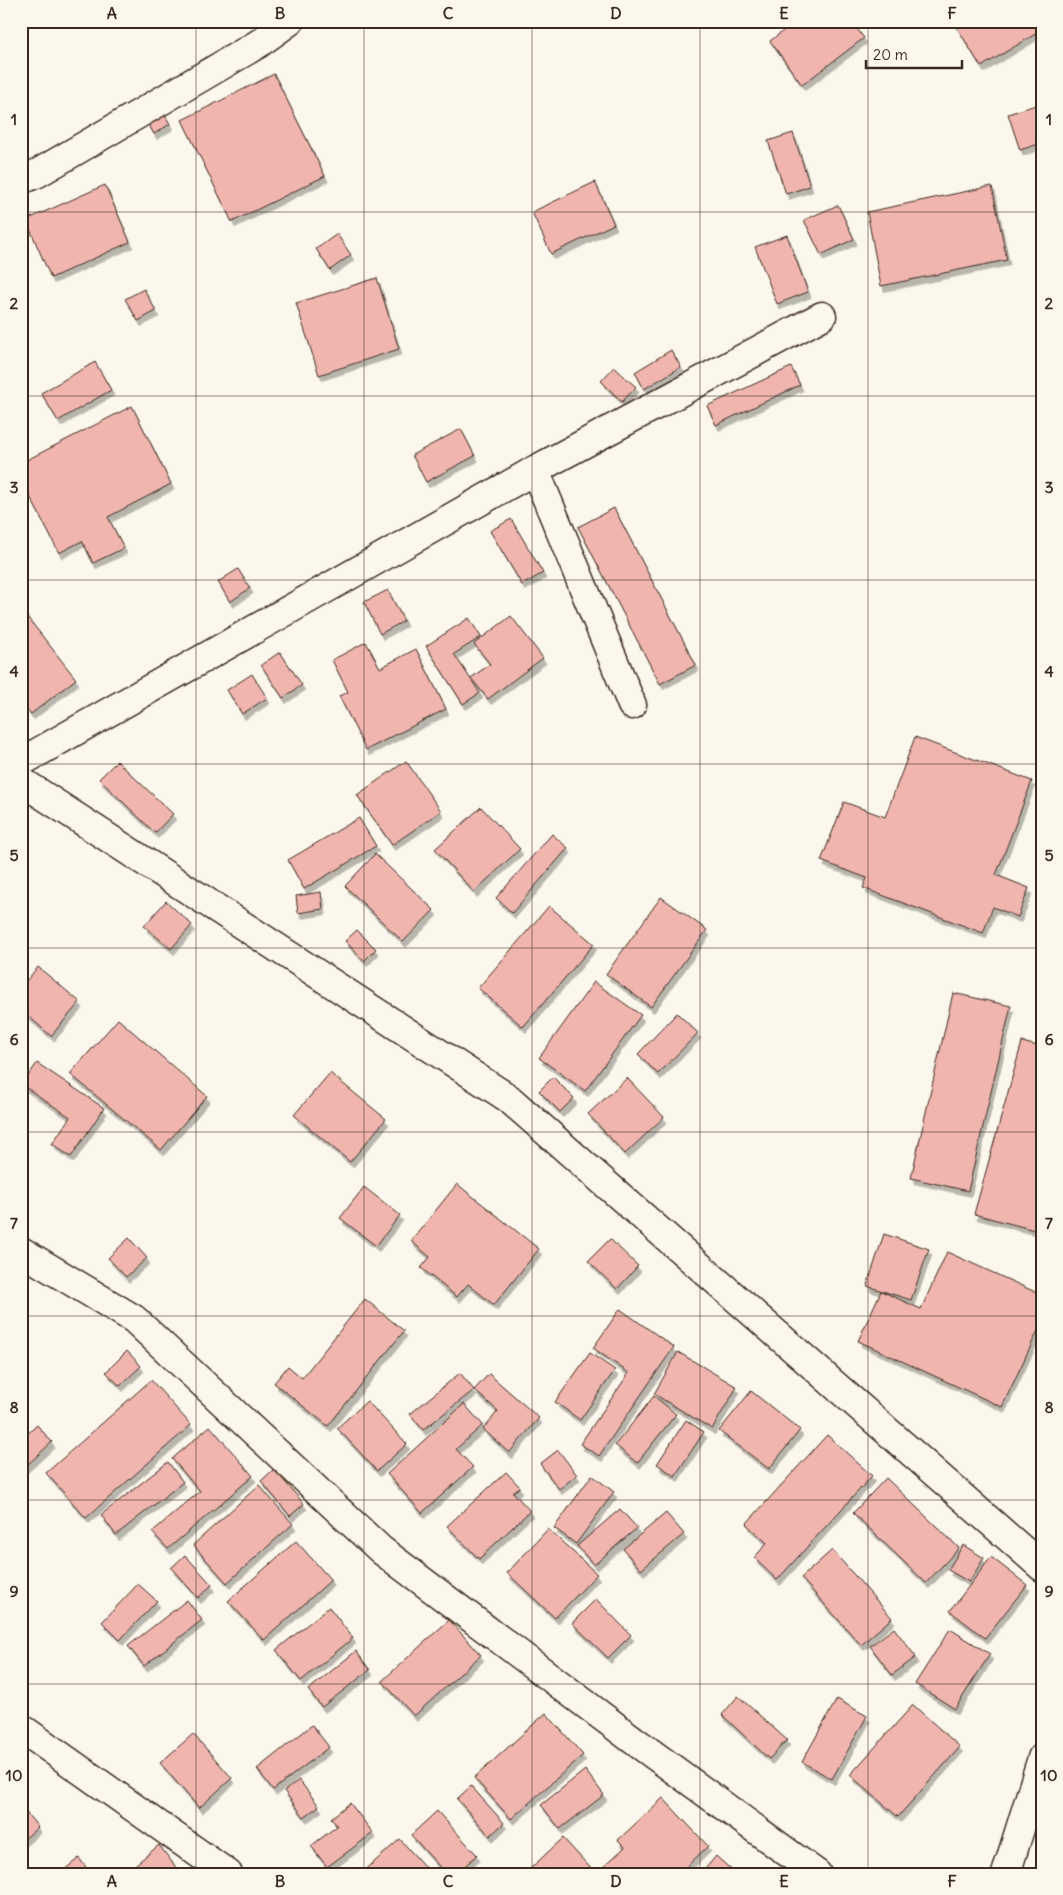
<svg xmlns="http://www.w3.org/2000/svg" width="1063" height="1895" font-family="Delius,sans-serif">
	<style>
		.building { fill: #f0b5af; stroke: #3b2a1e; filter: url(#shadow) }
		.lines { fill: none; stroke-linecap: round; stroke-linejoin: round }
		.minor-casing { stroke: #3b2a1e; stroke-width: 31 }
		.minor { stroke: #fbf7ec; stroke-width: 28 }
		.grid { fill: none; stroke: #3b2a1e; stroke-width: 1; stroke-opacity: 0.55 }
		.neatline { fill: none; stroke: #3b2a1e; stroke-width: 2 }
		.grid-label { font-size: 16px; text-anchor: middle; font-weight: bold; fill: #3b2a1e }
	</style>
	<defs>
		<filter id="shadow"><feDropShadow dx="3" dy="5.5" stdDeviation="0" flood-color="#0004"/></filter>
	</defs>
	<rect width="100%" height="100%" fill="#fbf7ec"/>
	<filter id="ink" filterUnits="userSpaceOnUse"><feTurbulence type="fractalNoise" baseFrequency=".02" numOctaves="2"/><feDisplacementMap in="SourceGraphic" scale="10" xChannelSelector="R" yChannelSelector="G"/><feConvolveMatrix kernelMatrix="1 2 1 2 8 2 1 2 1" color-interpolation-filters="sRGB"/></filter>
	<g filter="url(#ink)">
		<g class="building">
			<polygon points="796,21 851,21 864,38 802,85 770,41"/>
			<polygon points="953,21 1042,21 1042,30 981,67"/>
			<polygon points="274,74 325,176 232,222 182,120"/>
			<polygon points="158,103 170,124 154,134 142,113"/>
			<polygon points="1042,103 1042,143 1020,150 1008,114"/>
			<polygon points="793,133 810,186 786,194 768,141"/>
			<polygon points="595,182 614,224 551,254 532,212"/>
			<polygon points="105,185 130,242 51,278 26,220"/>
			<polygon points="992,186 1007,260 881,286 867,212"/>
			<polygon points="838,205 854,239 821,255 804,220"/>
			<polygon points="337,234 351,255 330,270 316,249"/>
			<polygon points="787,235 808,292 777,304 755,247"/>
			<polygon points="377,278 399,349 319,375 296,303"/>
			<polygon points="144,289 156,311 138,321 125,299"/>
			<polygon points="671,350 681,367 644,389 635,372"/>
			<polygon points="95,362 111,390 58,421 41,393"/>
			<polygon points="614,367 636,387 622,402 601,381"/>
			<polygon points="791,367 800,385 716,425 707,406"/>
			<polygon points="132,406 171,484 108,517 124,548 93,563 82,541 59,553 21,479 21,463"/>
			<polygon points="461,429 475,456 426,482 412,455"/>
			<polygon points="614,508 696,665 660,684 578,527"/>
			<polygon points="511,519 543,573 522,585 490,531"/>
			<polygon points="238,569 250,588 230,602 218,582"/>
			<polygon points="388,590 404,621 380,634 364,602"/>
			<polygon points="21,609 76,679 31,714 21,702"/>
			<polygon points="511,616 543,658 488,699 471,678 490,664 474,644"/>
			<polygon points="469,618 481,637 454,654 480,693 463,704 426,646"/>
			<polygon points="366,642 380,668 416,649 446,709 366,750 339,696 348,692 332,660"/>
			<polygon points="280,652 302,685 283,698 261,665"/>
			<polygon points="252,674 267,698 242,714 227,690"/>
			<polygon points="915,737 1032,781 996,875 1029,888 1018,917 993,907 983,933 863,888 867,878 821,861 844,802 885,817"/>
			<polygon points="117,761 173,814 155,833 99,779"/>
			<polygon points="406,761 441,811 392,845 357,795"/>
			<polygon points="481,807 520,849 474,892 435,849"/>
			<polygon points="359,818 376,846 304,889 288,860"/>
			<polygon points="552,834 568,848 512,913 496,898"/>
			<polygon points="375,854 434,910 403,942 345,886"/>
			<polygon points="321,892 323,909 298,913 296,896"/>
			<polygon points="661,897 707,930 651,1007 606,974"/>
			<polygon points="166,901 192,925 171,949 144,926"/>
			<polygon points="549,906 594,944 523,1027 478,988"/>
			<polygon points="357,930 376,949 364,961 345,941"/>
			<polygon points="38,967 80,1002 51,1036 21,1010 21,987"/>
			<polygon points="594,982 641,1015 585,1091 539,1058"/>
			<polygon points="953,993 1011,1006 968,1191 911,1178"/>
			<polygon points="677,1013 698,1033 658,1074 638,1054"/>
			<polygon points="118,1019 207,1096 161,1150 70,1074"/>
			<polygon points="1022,1042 1042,1047 1042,1232 974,1214"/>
			<polygon points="37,1063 104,1108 71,1157 52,1144 70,1117 22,1085"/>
			<polygon points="330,1073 386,1119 350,1162 294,1115"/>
			<polygon points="553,1077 574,1098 560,1112 539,1091"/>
			<polygon points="627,1078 664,1117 625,1154 588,1114"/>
			<polygon points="457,1184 539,1249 494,1305 468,1284 457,1297 421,1268 430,1257 411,1241"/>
			<polygon points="364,1187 400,1215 376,1246 340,1218"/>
			<polygon points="884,1234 929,1249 911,1300 867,1286"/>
			<polygon points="129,1238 147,1258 126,1277 108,1258"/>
			<polygon points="610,1239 638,1266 617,1289 588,1261"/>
			<polygon points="947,1252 1042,1295 1042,1322 1002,1407 858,1341 881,1291 921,1309"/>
			<polygon points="365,1299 404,1331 328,1426 274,1383 288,1366 302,1378"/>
			<polygon points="620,1309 674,1347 599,1456 580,1444 629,1373 593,1348"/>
			<polygon points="127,1351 141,1366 120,1386 106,1372"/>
			<polygon points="678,1352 737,1387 712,1429 654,1394"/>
			<polygon points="590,1353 615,1370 580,1420 555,1402"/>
			<polygon points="460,1373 474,1390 423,1430 410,1414"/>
			<polygon points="489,1374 539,1418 509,1453 483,1429 498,1411 474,1390"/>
			<polygon points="151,1380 191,1425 86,1518 46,1473"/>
			<polygon points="751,1391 800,1430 769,1469 719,1431"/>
			<polygon points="654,1396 676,1414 637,1463 615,1445"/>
			<polygon points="367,1401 407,1444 377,1471 337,1428"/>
			<polygon points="464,1404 483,1425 456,1449 473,1467 422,1513 387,1474"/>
			<polygon points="686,1420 704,1432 675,1476 657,1464"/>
			<polygon points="37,1425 52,1442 24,1468 21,1464 21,1440"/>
			<polygon points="210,1426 253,1476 168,1549 152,1532 200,1491 172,1459"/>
			<polygon points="827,1435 872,1476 777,1580 754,1558 767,1543 746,1524"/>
			<polygon points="558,1450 577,1475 559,1489 540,1464"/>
			<polygon points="168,1462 183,1482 116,1535 101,1515"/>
			<polygon points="274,1469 304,1504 290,1516 261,1481"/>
			<polygon points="506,1472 520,1487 513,1492 530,1511 479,1559 447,1526"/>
			<polygon points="592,1475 614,1492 576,1544 554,1528"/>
			<polygon points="886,1478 959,1548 926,1583 853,1513"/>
			<polygon points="259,1485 293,1524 227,1583 193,1545"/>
			<polygon points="620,1509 637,1528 594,1565 577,1546"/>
			<polygon points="666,1513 684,1534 641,1570 623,1549"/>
			<polygon points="548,1529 597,1574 555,1618 507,1573"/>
			<polygon points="296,1541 331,1580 264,1640 228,1601"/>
			<polygon points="963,1545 984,1558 969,1582 948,1570"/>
			<polygon points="832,1550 892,1618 861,1645 801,1578"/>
			<polygon points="185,1555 212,1585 198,1598 171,1568"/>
			<polygon points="991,1557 1027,1585 985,1638 950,1611"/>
			<polygon points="138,1584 157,1601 120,1640 102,1622"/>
			<polygon points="596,1599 631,1635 608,1658 572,1623"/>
			<polygon points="187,1600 202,1620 144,1666 128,1646"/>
			<polygon points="329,1607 353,1638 301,1681 276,1650"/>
			<polygon points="449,1620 481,1655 414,1716 382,1681"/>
			<polygon points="894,1628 916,1657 892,1675 870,1646"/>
			<polygon points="950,1629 990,1654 955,1709 915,1684"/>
			<polygon points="356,1651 370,1670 322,1707 308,1690"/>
			<polygon points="738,1696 787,1740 769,1759 722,1715"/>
			<polygon points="837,1699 867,1716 832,1779 802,1762"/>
			<polygon points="913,1705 960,1747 898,1817 850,1775"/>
			<polygon points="546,1713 583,1755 511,1819 474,1778"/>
			<polygon points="312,1725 329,1747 273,1790 257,1769"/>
			<polygon points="193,1734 232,1778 199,1808 160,1763"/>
			<polygon points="585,1770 604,1795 560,1829 541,1805"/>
			<polygon points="299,1780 319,1806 304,1817 284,1791"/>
			<polygon points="471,1786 504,1823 490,1836 457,1799"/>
			<polygon points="663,1798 708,1846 679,1874 604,1874 600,1870 625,1847 618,1840"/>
			<polygon points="350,1803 373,1833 327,1867 311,1846 337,1826 331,1818"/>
			<polygon points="23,1809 38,1827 21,1842 21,1810"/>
			<polygon points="437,1811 477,1855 456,1874 446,1874 411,1835"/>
			<polygon points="563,1838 596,1874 534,1874 530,1869"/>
			<polygon points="400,1839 431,1874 361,1874"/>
			<polygon points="159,1845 181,1874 124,1874"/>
			<polygon points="716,1856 736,1874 701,1874"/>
			<polygon points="79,1858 91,1874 59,1874"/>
		</g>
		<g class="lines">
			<g class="minor-casing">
				<g id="minor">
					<polyline points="21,180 38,173 258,44 290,21"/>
					<polyline points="535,470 632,705"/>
					<polyline points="21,762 535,470 822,316"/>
					<polyline points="21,781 508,1098 1042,1567"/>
					<polyline points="21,1251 134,1319 381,1550 632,1739 817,1874"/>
					<polyline points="21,1728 228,1874"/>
					<polyline points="1006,1874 1042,1758"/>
				</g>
			</g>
			<use href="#minor" class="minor"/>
		</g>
	</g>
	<path class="grid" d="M196 21V1874M364 21V1874M532 21V1874M700 21V1874M868 21V1874M21 212H1042M21 396H1042M21 580H1042M21 764H1042M21 948H1042M21 1132H1042M21 1316H1042M21 1500H1042M21 1684H1042"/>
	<rect width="1063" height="1895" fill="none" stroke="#fbf7ec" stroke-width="55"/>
	<path d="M866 60v8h96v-8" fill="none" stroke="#3b2a1e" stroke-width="2.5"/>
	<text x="873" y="60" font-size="15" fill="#3b2a1e" stroke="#fbf7ec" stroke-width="4" paint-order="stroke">20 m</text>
	<rect x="28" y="28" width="1008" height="1840" class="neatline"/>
	<g class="grid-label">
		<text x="112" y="19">A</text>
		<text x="280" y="19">B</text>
		<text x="448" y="19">C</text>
		<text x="616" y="19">D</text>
		<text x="784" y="19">E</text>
		<text x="952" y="19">F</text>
		<text x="14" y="125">1</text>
		<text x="1049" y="125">1</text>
		<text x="14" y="309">2</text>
		<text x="1049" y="309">2</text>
		<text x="14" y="493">3</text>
		<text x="1049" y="493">3</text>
		<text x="14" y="677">4</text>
		<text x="1049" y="677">4</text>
		<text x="14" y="861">5</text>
		<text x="1049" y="861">5</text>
		<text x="14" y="1045">6</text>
		<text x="1049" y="1045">6</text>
		<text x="14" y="1229">7</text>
		<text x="1049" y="1229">7</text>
		<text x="14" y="1413">8</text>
		<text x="1049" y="1413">8</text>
		<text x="14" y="1597">9</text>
		<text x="1049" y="1597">9</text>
		<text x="14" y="1781">10</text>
		<text x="1049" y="1781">10</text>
		<text x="112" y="1887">A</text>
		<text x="280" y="1887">B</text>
		<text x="448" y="1887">C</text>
		<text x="616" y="1887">D</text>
		<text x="784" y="1887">E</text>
		<text x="952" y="1887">F</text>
	</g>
</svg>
